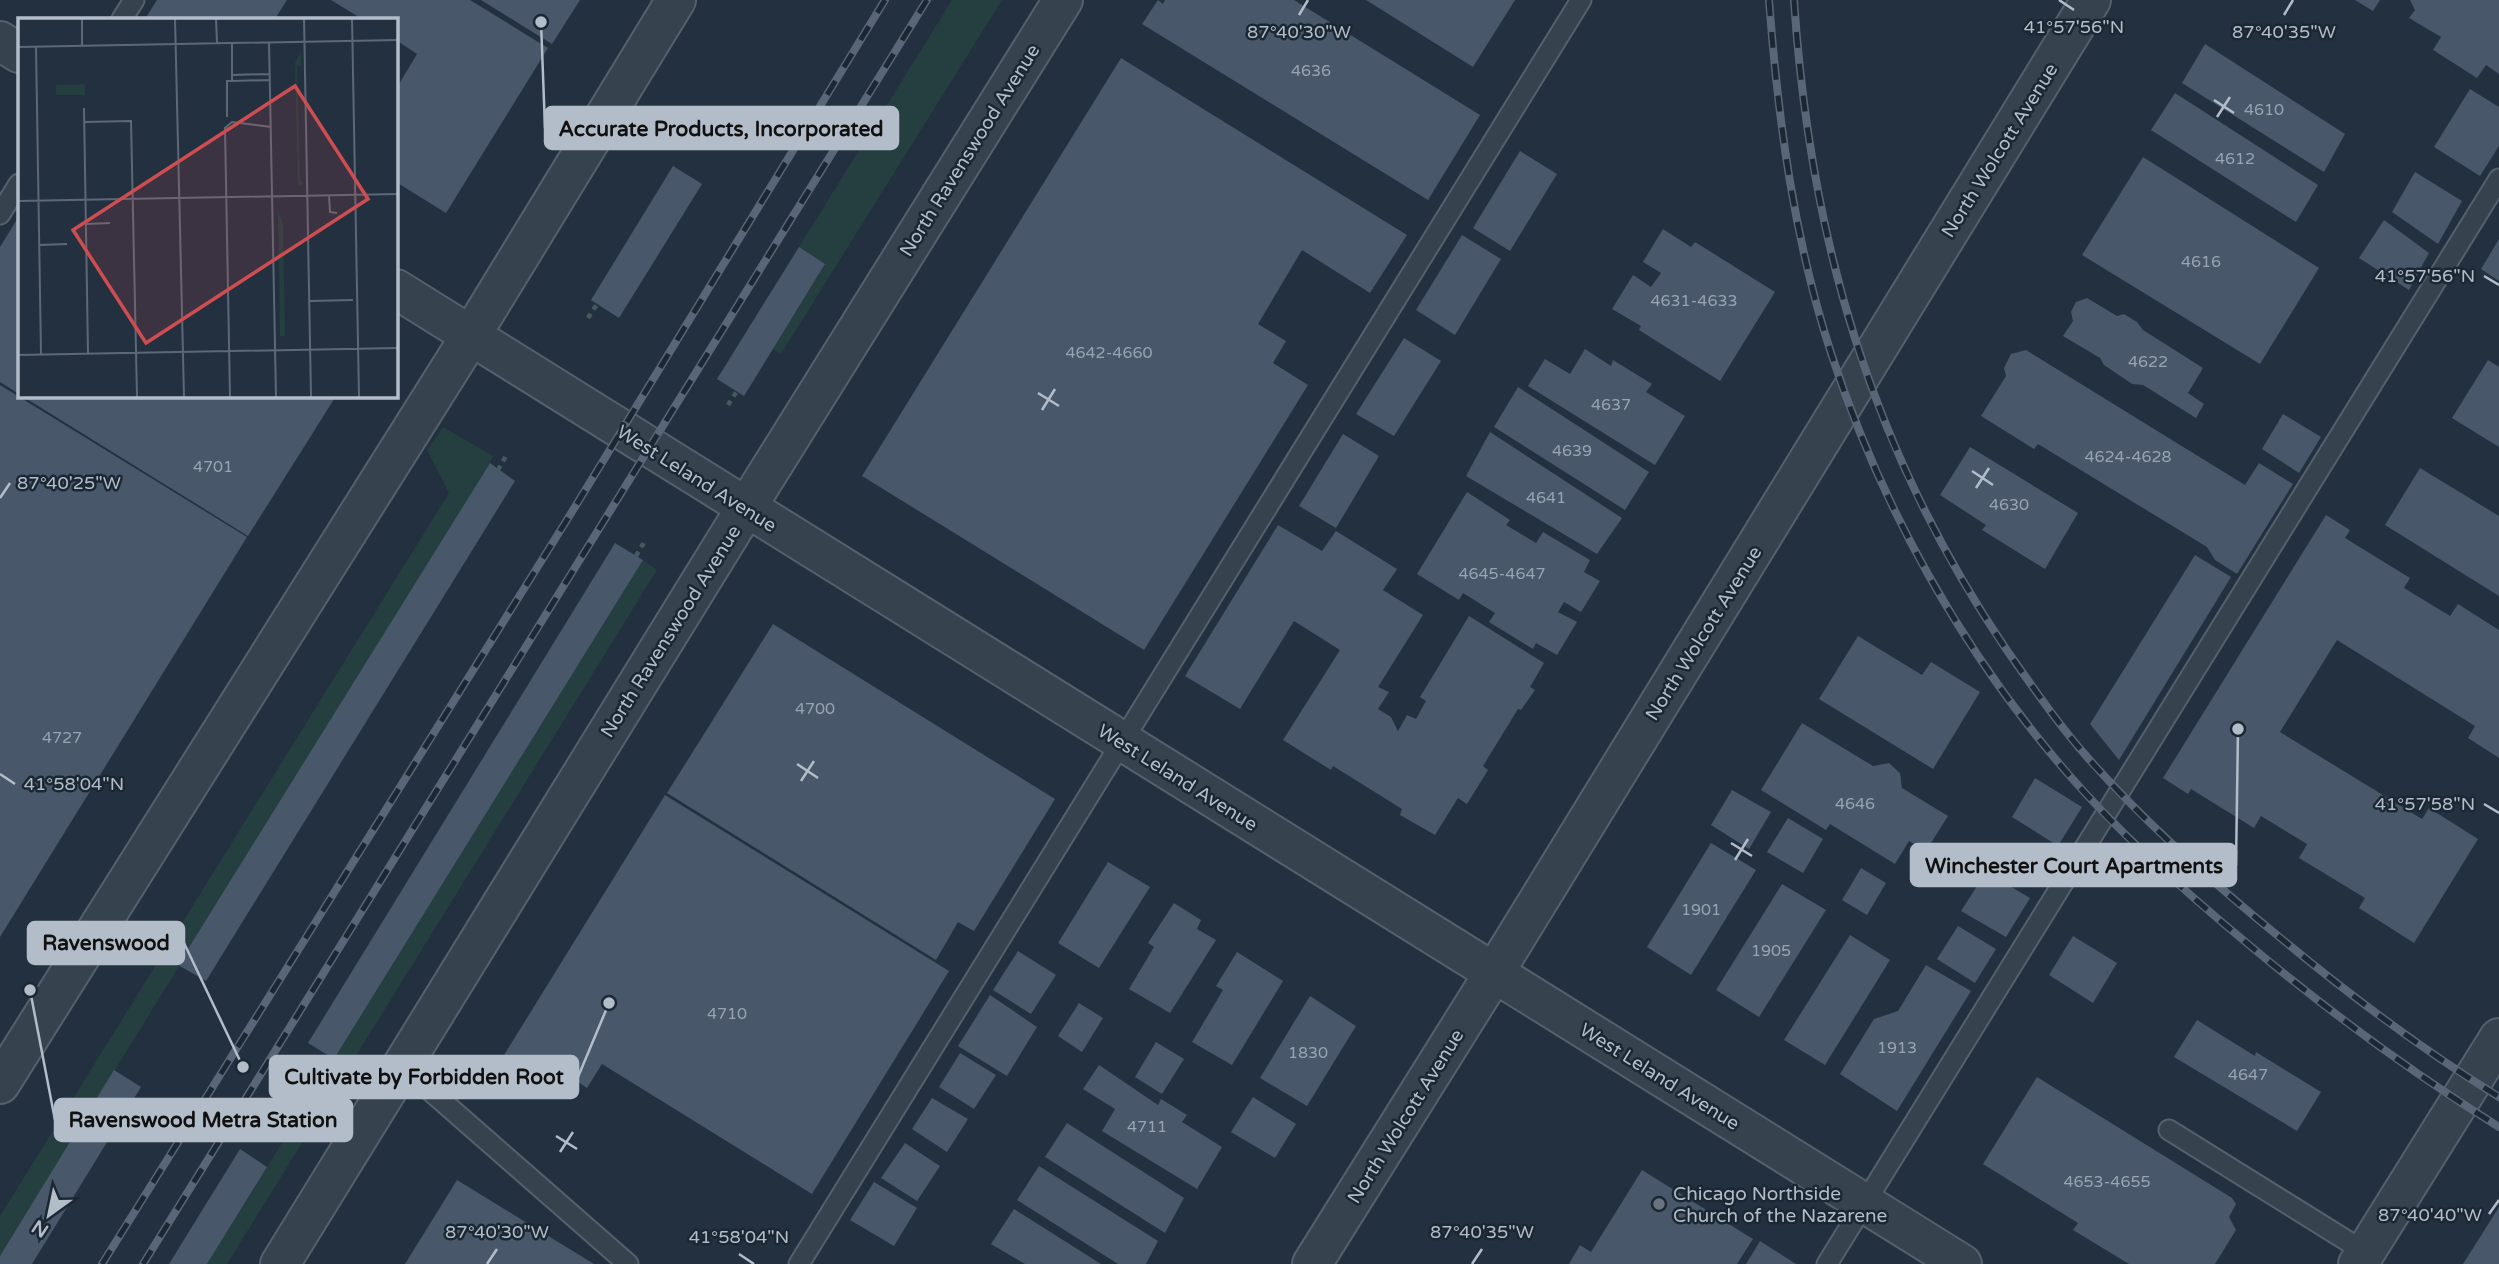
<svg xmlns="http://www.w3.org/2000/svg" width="2499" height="1264" font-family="'Varela Round',sans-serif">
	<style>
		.green { fill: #253e40 }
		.building { fill: #485769 }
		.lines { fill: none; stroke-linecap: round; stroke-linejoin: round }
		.lane-casing { stroke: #55606d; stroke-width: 23 }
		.street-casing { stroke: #55606d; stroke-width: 42 }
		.path { stroke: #435b5d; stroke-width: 4.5; stroke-dasharray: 5 5; stroke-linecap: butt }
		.lane { stroke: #37424f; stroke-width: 19 }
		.street { stroke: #37424f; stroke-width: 38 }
		.rail-casing { stroke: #586677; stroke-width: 8 }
		.rail { stroke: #1c2734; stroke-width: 5; stroke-dasharray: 16; stroke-linecap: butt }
		.ticks { fill: none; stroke: #b3bdca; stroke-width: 2.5 }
		.worship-dot { fill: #6b7280; stroke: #1c2734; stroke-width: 2.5 }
		.labels { text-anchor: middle; stroke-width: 5; stroke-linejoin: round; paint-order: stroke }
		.number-label { font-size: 16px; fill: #98a4b2 }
		.street-label { font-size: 19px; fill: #b3bdca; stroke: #1c2734 }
		.poi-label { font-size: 19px; fill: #b3bdca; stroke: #1c2734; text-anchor: start }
		.inset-road { fill: none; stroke: #5d6877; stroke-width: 2 }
		.view { fill: #cd4d50; fill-opacity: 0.15; stroke: #cd4d50; stroke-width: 3.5 }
		.inset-edge { fill: none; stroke: #b3bdca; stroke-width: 3.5 }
		.ticks-label { font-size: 18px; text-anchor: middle; fill: #b3bdca; stroke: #1c2734; stroke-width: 5; stroke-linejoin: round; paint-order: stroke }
		.leader { fill: none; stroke: #b3bdca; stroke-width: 2.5 }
		.callout-dot { fill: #b3bdca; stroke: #1c2734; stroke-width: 2.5 }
		.callout { fill: #b3bdca; stroke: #b3bdca; stroke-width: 2.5 }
		.callout-label { font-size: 21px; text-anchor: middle; font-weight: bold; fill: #111 }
	</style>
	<rect width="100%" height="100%" fill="#233040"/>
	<g class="green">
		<polygon points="952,0 1002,0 781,354 772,349 825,265 799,247"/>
		<polygon points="443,427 493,456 490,463 0,1256 0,1216 449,493 427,450"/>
		<polygon points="643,560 657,570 227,1264 207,1264"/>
	</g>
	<g class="building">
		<polygon points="157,0 287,0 275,19 145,19"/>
		<polygon points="331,0 470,0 548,48 446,213 396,182 396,89 417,54 396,40 396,19 362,19"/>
		<polygon points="481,0 580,0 552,44"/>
		<polygon points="1158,0 1163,4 1165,0 1294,0 1480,115 1428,200 1142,24"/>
		<polygon points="1366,0 1515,0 1473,67"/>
		<polygon points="2355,0 2380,0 2373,11"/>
		<polygon points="2410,0 2499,0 2499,74 2486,65 2477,78 2433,50 2441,37 2409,18 2415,10"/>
		<polygon points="2205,44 2345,134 2324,172 2182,83"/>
		<polygon points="1121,58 1407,235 1370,293 1302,250 1258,324 1286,341 1273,363 1308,385 1144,650 862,476"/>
		<polygon points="2470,89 2499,107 2499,146 2480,176 2434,147"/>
		<polygon points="2175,93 2318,185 2296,222 2151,130"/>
		<polygon points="1520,151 1557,174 1510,251 1473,228"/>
		<polygon points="2143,157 2319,268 2260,364 2082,255"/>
		<polygon points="673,166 702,184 619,318 591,300"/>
		<polygon points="2415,172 2462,201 2438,244 2392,212"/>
		<polygon points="19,216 19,394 0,382 0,247"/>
		<polygon points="2384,220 2429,253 2409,290 2359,258"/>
		<polygon points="1663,229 1691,247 1695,242 1775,292 1720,381 1639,330 1641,326 1612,309 1633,275 1651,287 1661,273 1643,262"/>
		<polygon points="1462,235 1501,259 1455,335 1416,310"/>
		<polygon points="2499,239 2499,281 2481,269"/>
		<polygon points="799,247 825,264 744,396 717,379"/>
		<polygon points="2087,298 2117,316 2124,314 2137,322 2143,330 2203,368 2188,393 2204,404 2196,418 2143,385 2132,384 2104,365 2100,358 2063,336 2073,321 2071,312 2076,302"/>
		<polygon points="1404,338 1441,361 1394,436 1356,414"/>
		<polygon points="1585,349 1611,366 1613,360 1652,384 1646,392 1685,416 1655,465 1528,386 1545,359 1570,374"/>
		<polygon points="2026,350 2245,485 2259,463 2293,484 2237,574 2215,560 2207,547 2038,444 2034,449 1981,416 2006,376 2004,368 2011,354"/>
		<polygon points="2488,360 2499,367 2499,447 2452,418"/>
		<polygon points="0,385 247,537 0,937"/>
		<polygon points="1518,387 1649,472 1625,510 1494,427"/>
		<polygon points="22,396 336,396 248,536"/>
		<polygon points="2283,414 2321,437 2299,473 2262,449"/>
		<polygon points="1490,432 1622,518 1597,554 1466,476"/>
		<polygon points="1343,434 1379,456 1336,528 1299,506"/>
		<polygon points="1970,447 2078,513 2045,569 1982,530 1986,525 1940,495"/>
		<polygon points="490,463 515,481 206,981 178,965"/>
		<polygon points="2420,468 2499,516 2499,596 2385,525"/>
		<polygon points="1467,492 1510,520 1506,525 1536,543 1543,532 1590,560 1584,572 1600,581 1581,612 1564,602 1558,612 1577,622 1557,655 1536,643 1533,649 1489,622 1495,613 1463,593 1459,600 1417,574"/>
		<polygon points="2326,515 2350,530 2345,538 2410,578 2404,588 2450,616 2458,604 2499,630 2499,758 2468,738 2475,726 2337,640 2280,732 2422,819 2429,808 2478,839 2414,943 2359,908 2365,898 2299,858 2307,844 2261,816 2254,828 2191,789 2188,794 2163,778"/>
		<polygon points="1278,525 1322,551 1336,531 1397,569 1383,590 1423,615 1378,687 1389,692 1378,709 1391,717 1398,731 1407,715 1416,719 1426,701 1420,697 1469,616 1544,663 1530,687 1535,690 1521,710 1518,709 1483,766 1488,770 1467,804 1458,798 1435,835 1400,815 1402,809 1333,766 1331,770 1283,740 1340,650 1294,621 1240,709 1185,676"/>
		<polygon points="615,543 643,560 334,1059 308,1043"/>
		<polygon points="2195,555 2231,577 2119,760 2090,724"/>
		<polygon points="773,624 1055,799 974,931 958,922 936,960 667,793"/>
		<polygon points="1858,636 1922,675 1931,662 1980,692 1933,769 1819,699"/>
		<polygon points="1802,723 1873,766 1889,763 1900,773 1902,788 1948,816 1926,851 1909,841 1895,864 1830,824 1826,830 1761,790"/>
		<polygon points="2035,778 2082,807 2058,846 2012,817"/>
		<polygon points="1732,790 1771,812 1749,849 1711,825"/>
		<polygon points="665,795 949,971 812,1194 602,1064 587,1088 562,1071 553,1085 504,1055"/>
		<polygon points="1788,818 1823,839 1803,873 1767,852"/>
		<polygon points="1711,843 1756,870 1691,975 1647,947"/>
		<polygon points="1108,862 1150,887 1099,968 1058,943"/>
		<polygon points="1861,868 1886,883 1867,915 1842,900"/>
		<polygon points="1986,872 2030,898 2006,937 1961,911"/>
		<polygon points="1782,884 1826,910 1759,1017 1716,990"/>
		<polygon points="1174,903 1201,920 1197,929 1216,940 1170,1013 1129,989 1154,947 1148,943"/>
		<polygon points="1958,926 1996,949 1975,983 1937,959"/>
		<polygon points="1850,935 1890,960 1825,1065 1784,1040"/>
		<polygon points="2073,936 2117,963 2093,1003 2049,975"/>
		<polygon points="1018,951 1056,975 1031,1014 993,990"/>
		<polygon points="1237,952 1283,981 1232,1065 1192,1042 1223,990 1216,986"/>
		<polygon points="1926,965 1971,991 1897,1111 1840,1074 1874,1019 1898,1011"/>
		<polygon points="990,995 1037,1027 1007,1076 958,1046"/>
		<polygon points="1310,996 1356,1026 1307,1106 1260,1078"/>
		<polygon points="1079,1003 1103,1018 1082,1052 1058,1036"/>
		<polygon points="2197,1020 2255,1056 2256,1052 2321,1092 2297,1131 2174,1057"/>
		<polygon points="1156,1042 1184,1059 1162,1094 1135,1077"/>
		<polygon points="960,1053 996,1075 974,1109 939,1087"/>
		<polygon points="1099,1065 1158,1105 1161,1099 1187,1115 1182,1122 1222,1147 1197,1189 1102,1131 1115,1109 1083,1089"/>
		<polygon points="114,1070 141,1087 32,1264 0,1264 0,1256"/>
		<polygon points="2037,1077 2232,1198 2236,1204 2229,1217 2236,1230 2215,1264 2129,1264 2073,1230 2078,1223 1983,1164"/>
		<polygon points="1253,1097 1296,1124 1275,1158 1231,1132"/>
		<polygon points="932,1098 968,1119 947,1152 912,1129"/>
		<polygon points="1067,1123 1184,1198 1165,1233 1045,1157"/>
		<polygon points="905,1143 940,1166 917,1201 881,1178"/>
		<polygon points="240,1149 267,1167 207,1264 169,1264"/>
		<polygon points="1039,1166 1158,1241 1146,1264 1118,1264 1017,1200"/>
		<polygon points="1642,1170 1753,1239 1737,1264 1569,1264 1580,1245 1591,1252"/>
		<polygon points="457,1180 594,1264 405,1264"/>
		<polygon points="874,1182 917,1208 894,1246 850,1220"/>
		<polygon points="2499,1207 2499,1264 2463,1264"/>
		<polygon points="1014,1209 1101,1264 1025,1264 991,1244"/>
		<polygon points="1760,1241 1796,1264 1746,1264"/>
	</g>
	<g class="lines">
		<g class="lane-casing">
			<g id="lane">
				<polyline points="122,19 134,0"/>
				<polyline points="0,214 19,184"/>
				<polyline points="402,1066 628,1264"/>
				<polyline points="2169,1130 2365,1252"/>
				<polyline points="799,1264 1581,0"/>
				<polyline points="1827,1264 2499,179"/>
			</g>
		</g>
		<g class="street-casing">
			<g id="street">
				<polyline points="0,41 19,53"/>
				<polyline points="396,289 1962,1264"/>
				<polyline points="0,1084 470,337 676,0"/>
				<polyline points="280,1264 746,508 1063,0"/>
				<polyline points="1312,1264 1494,973 2091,0"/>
				<polyline points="2358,1264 2499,1038"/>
			</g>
		</g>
		<g class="path">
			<polyline points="588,318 597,304"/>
			<polyline points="728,405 737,391"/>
			<polyline points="498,470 507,454"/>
			<polyline points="636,556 646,539"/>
		</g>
		<use href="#lane" class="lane"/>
		<use href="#street" class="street"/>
		<g class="rail-casing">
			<g id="rail">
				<path d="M1769 0C1778 120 1794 239 1831 353 1881 507 1963 653 2069 775 2123 837 2185 892 2248 944 2328 1011 2411 1072 2499 1127"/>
				<path d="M1794 0C1810 239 1871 450 2006 649 2032 686 2058 724 2088 758 2147 825 2214 884 2283 940 2352 997 2423 1050 2499 1097"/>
				<polyline points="102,1264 570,515 885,0"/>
				<polyline points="143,1264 927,0"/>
			</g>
		</g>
		<use href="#rail" class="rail"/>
	</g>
	<path class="ticks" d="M2059 0 2074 10M1299 15 1308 0M2284 15 2293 0M2214 100 2234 113M2217 117 2230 97M2484 276 2499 285M1038 393 1059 406M1042 410 1055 389M1972 471 1993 485M1976 488 1989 468M0 498 10 483M797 764 818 778M0 774 15 784M801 781 814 761M2484 804 2499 813M1731 843 1752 856M1735 860 1748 839M556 1136 577 1149M560 1152 573 1132M2489 1214 2499 1200M739 1254 754 1264M487 1264 497 1249M1472 1264 1482 1249"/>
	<circle class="worship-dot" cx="1659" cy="1204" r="7"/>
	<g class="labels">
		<g class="number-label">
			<text x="1311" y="76">4636</text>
			<text x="2264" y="115">4610</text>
			<text x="2235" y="164">4612</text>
			<text x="2201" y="267">4616</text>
			<text x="1694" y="306">4631-4633</text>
			<text x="1109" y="358">4642-4660</text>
			<text x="2148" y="367">4622</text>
			<text x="1611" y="410">4637</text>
			<text x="1572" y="456">4639</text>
			<text x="2128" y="462">4624-4628</text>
			<text x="213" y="472">4701</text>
			<text x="1546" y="503">4641</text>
			<text x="2009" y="510">4630</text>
			<text x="1502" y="579">4645-4647</text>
			<text x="815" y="714">4700</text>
			<text x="62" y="743">4727</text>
			<text x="1855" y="809">4646</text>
			<text x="1701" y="915">1901</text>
			<text x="1771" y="956">1905</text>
			<text x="727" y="1019">4710</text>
			<text x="1897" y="1053">1913</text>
			<text x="1308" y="1058">1830</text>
			<text x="2248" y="1080">4647</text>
			<text x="1147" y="1132">4711</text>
			<text x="2107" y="1187">4653-4655</text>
		</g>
		<g class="street-label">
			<text transform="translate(969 150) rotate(-58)" y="7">North Ravenswood Avenue</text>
			<text transform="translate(1999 150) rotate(-58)" y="7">North Wolcott Avenue</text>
			<text transform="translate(697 478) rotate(32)" y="7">West Leland Avenue</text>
			<text transform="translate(670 631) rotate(-58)" y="7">North Ravenswood Avenue</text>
			<text transform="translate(1703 633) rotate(-58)" y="7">North Wolcott Avenue</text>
			<text transform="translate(1178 777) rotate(32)" y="7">West Leland Avenue</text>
			<text transform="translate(1660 1076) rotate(32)" y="7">West Leland Avenue</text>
			<text transform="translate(1405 1116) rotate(-58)" y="7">North Wolcott Avenue</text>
		</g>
		<g class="poi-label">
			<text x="1673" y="1200">Chicago Northside<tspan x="1673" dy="22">Church of the Nazarene</tspan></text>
		</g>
	</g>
	<g transform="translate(18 18)">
		<rect width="380" height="380" fill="#233040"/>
		<path d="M283 33V48L279 47 282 162 286 165 280 168 277 45ZM67 66V77H38V67ZM260 194 265 205 267 318H262Z" fill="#253e40"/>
		<path class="inset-road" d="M64 0V27M157 0 166 379M198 0 199 25M286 0 293 379M334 0 341 379M214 24V63L252 62M251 24 258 379M18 28 23 336M0 29 380 22M214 57 251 56M66 90 70 335M209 99V63H214M66 104 113 103 119 379M311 178 312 194 319 195M0 183 380 176M68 206 92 205M21 227 49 226M291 283 335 282M0 337 380 330M212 379 207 110 214 104 253 109"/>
		<path class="view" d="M277 68 350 181 128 325 55 212Z"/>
		<rect width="380" height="380" class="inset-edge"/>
	</g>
	<g class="ticks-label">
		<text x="2074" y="33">41°57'56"N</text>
		<text x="2284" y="38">87°40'35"W</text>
		<text x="1299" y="38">87°40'30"W</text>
		<text x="2425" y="282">41°57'56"N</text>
		<text x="69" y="489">87°40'25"W</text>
		<text x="74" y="790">41°58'04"N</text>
		<text x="2425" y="810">41°57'58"N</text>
		<text x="2430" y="1221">87°40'40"W</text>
		<text x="497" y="1238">87°40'30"W</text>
		<text x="1482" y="1238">87°40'35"W</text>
		<text x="739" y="1243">41°58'04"N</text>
	</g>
	<path class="leader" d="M541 22L545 128M2238 729L2236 865M243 1067L184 943M609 1003L578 1077M30 990L55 1120"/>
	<g class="callout-dot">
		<circle cx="541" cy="22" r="7"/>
		<circle cx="2238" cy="729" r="7"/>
		<circle cx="243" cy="1067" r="7"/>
		<circle cx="609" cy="1003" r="7"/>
		<circle cx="30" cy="990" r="7"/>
	</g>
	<g class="callout">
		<rect x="545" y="107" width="353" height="42" rx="7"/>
		<rect x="1911" y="844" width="325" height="42" rx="7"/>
		<rect x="28" y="922" width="156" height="42" rx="7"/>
		<rect x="270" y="1056" width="308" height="42" rx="7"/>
		<rect x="55" y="1099" width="297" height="42" rx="7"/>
	</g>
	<g class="callout-label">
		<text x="721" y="136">Accurate Products, Incorporated</text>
		<text x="2074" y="873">Winchester Court Apartments</text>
		<text x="106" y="950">Ravenswood</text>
		<text x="424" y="1084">Cultivate by Forbidden Root</text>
		<text x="203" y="1127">Ravenswood Metra Station</text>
	</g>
	<g transform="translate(49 1215) rotate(213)" stroke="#1c2734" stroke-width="5" paint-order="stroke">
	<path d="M0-5L12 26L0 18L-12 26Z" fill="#b3bdca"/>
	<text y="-10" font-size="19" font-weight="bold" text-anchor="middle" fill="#b3bdca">N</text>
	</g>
</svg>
